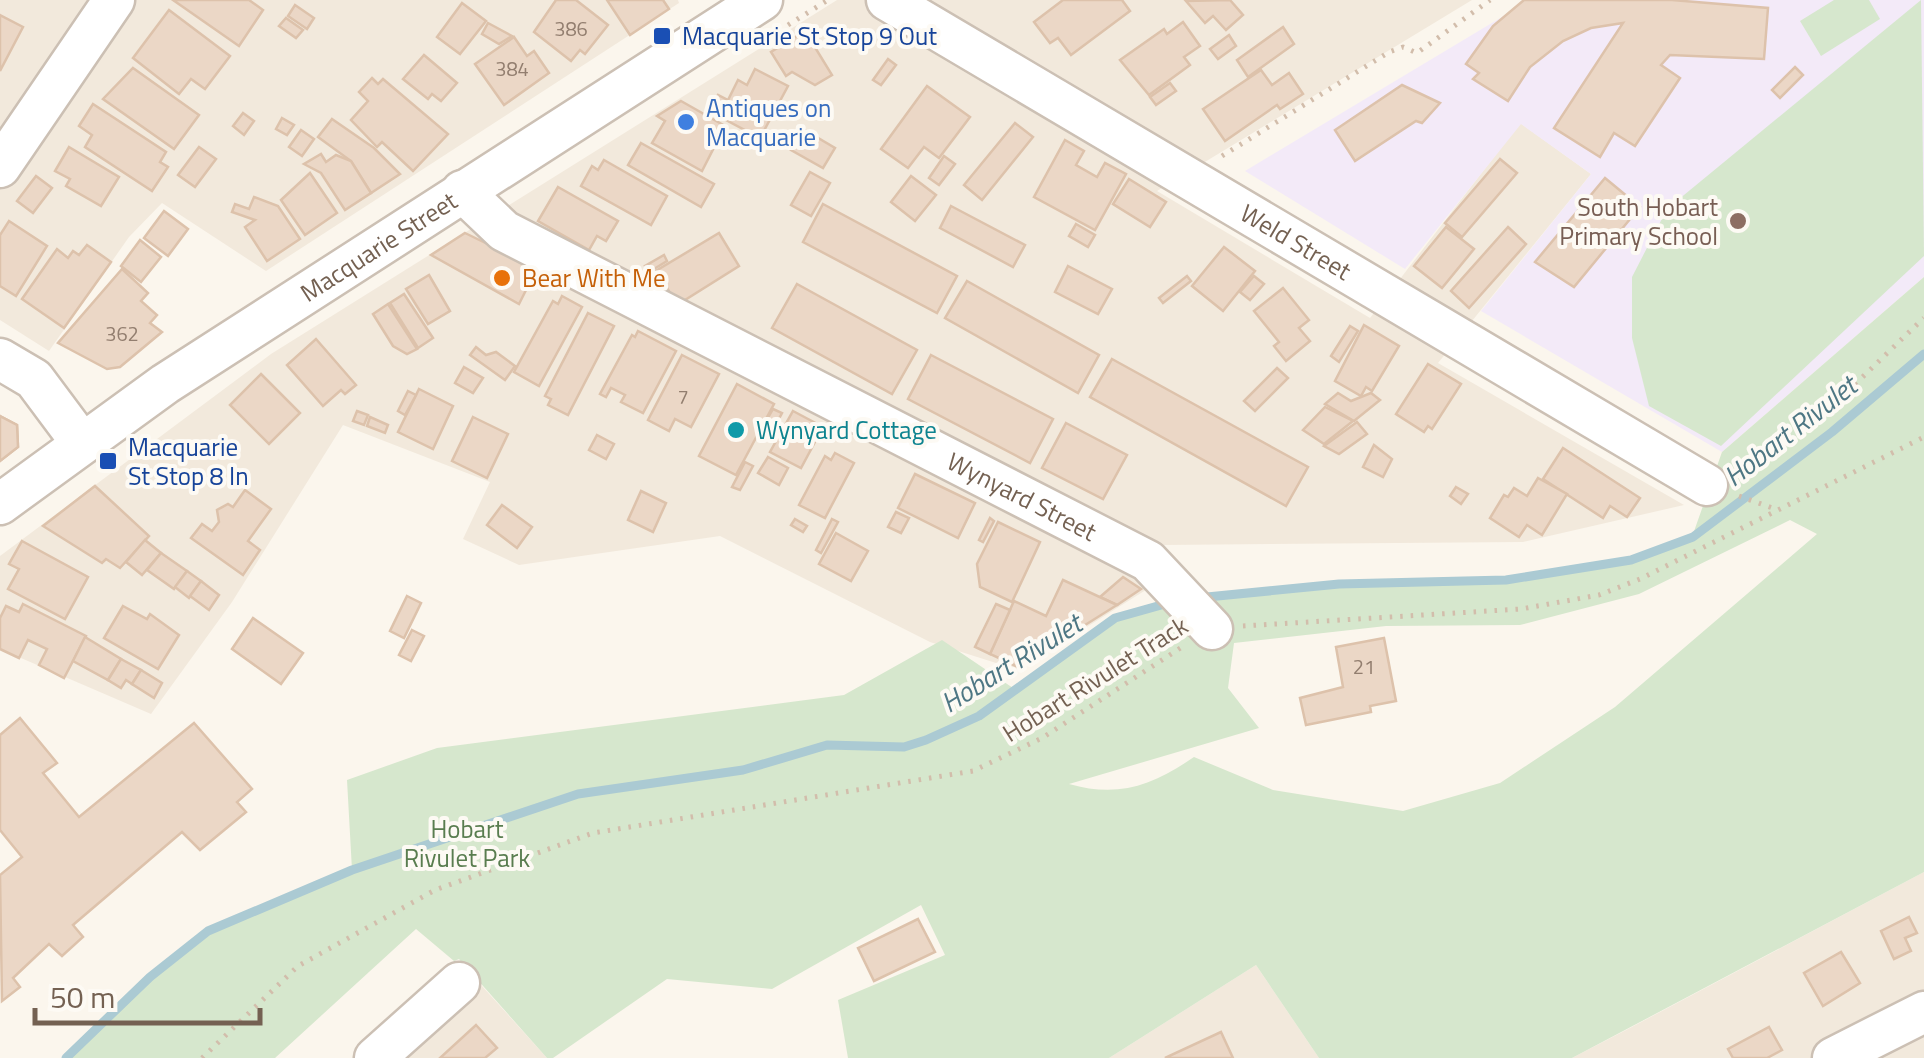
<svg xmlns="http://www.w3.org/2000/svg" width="1924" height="1058" font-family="'Titillium Web',sans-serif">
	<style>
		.residential { fill: #f2e9dc }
		.education { fill: #f3eaf8 }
		.green { fill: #d6e7cd; fill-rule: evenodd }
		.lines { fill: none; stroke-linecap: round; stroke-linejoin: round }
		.stream { stroke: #abcad3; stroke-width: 9 }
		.building { fill: #ebd7c6; stroke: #ddc2ab; stroke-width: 2.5 }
		.minor-casing { stroke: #ccc0b4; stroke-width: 45 }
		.path { stroke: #d2bdab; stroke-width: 5; stroke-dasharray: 2.5 8; stroke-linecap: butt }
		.minor { stroke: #fff; stroke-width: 40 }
		.transit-dot { fill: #1a4fb4; stroke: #fdfaf4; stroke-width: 4 }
		.shop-dot { fill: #3f7fe0; stroke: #fdfaf4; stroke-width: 4 }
		.education-dot { fill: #8d6e63; stroke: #fdfaf4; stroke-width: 4 }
		.food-dot { fill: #e8710a; stroke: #fdfaf4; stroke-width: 4 }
		.culture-dot { fill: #0f9aa8; stroke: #fdfaf4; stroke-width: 4 }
		.labels { text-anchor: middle; stroke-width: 8; stroke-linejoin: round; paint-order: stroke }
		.number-label { font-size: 20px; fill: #927e6f }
		.transit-label { font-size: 25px; fill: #164399; stroke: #fdfaf4; text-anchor: start }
		.shop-label { font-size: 25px; fill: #366cbe; stroke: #fdfaf4; text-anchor: start }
		.education-label { font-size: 25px; fill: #785e54; stroke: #fdfaf4; text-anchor: end }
		.street-label { font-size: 25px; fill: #746152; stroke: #fdfaf4 }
		.food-label { font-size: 25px; fill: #c56008; stroke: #fdfaf4; text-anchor: start }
		.culture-label { font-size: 25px; fill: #0d838f; stroke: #fdfaf4; text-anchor: start }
		.park-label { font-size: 25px; fill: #597d4f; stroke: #fdfaf4 }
		.water-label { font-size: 28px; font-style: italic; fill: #4e7784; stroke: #fdfaf4 }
	</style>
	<rect width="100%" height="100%" fill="#fbf6ed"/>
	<g class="residential">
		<polygon points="0,0 678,0 679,3 266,271 162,203 129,237 49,351 0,320"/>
		<polygon points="837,0 1472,0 1157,191 1370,318 1520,123 1591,174 1438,363 1684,505 1523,542 1162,545 1149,588 1018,670 930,642 720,536 519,565 463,539 490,482 343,425 232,602 151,714 0,649 0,556 271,354"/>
		<polygon points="1924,872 1924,1058 1572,1058 1628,1029"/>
		<polygon points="1256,965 1319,1058 1109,1058"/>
		<polygon points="481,985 547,1058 404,1058"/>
	</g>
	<polygon class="education" points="1530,0 1924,0 1924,277 1722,452 1481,311 1591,174 1521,124 1405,269 1245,171"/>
	<g class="green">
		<polygon points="1834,0 1869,0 1880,19 1821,56 1800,21"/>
		<polygon points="1921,0 1924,256 1721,446 1649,406 1632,338 1632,277 1667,209"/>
		<path d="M1924 277V872L1572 1058H1319L1256 965 1109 1058H848L838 1000 945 955 921 905 772 989 667 979 553 1058H547L459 959 454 961 416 929 275 1058H66L150 977 208 931 352 870 347 780 437 748 844 695 942 640 1016 690 1115 618 1157 605 1339 584 1506 580 1631 560 1692 537 1722 452ZM1790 520 1817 534 1615 707 1500 783 1403 811 1273 790 1194 757C1152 786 1118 798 1069 784L1259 728 1228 688 1234 643 1386 626 1520 625 1639 594Z"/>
	</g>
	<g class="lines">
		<g class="stream">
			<polyline points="1197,598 1339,584 1506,580 1631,560 1693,537 1832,432 1924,354"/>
			<polyline points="66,1058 150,977 208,931 352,870 578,794 743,770 827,745 904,747 926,740 979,716 1115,618 1172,602"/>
		</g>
	</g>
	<g class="building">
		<polygon points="173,0 249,0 263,10 239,46"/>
		<polygon points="556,0 576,0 608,25 585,54 580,50 571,61 534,32"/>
		<polygon points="607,0 663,0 669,9 630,35"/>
		<polygon points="1063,0 1122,0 1130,11 1071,55 1058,38 1050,43 1034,22"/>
		<polygon points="1230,0 1243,15 1226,30 1213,16 1205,23 1186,1"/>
		<polygon points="1524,0 1672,0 1768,8 1764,59 1670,55 1661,65 1680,78 1635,146 1614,133 1600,157 1554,128 1623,23 1591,28 1563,41 1530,67 1508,101 1473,79 1479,73 1466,64 1493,26"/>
		<polygon points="462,3 486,21 460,54 437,37"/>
		<polygon points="295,5 314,18 307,29 288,16"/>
		<polygon points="169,10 230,56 205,89 191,79 179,94 133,58"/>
		<polygon points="0,15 23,27 0,71"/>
		<polygon points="286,18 303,30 296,38 279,26"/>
		<polygon points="1183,22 1200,46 1184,57 1190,65 1149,95 1120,60 1164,29 1167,34"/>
		<polygon points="488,23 512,36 499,44 482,34"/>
		<polygon points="1283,27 1294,44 1248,77 1237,60"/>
		<polygon points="805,31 832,75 815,85 792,72 786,76 771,52"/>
		<polygon points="1229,35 1236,46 1218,59 1210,49"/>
		<polygon points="514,37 527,56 534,51 549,73 504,105 475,64"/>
		<polygon points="424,55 457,83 441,101 432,94 428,99 403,79"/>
		<polygon points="888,59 896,65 881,85 873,80"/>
		<polygon points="1795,67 1803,75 1780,98 1772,90"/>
		<polygon points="133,68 199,115 174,149 103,99"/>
		<polygon points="755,69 788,86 760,138 709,111 718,95 728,100 738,80 747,85"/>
		<polygon points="1261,70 1272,85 1289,73 1303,94 1280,109 1277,105 1225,141 1203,109"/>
		<polygon points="372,78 378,84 383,79 448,134 413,171 382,142 377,147 351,120 368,101 359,92"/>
		<polygon points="1170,83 1176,91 1156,105 1150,97"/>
		<polygon points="1402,85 1440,103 1422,123 1416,121 1355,161 1335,130"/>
		<polygon points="927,86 970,117 939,158 924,147 908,168 881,149"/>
		<polygon points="681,101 725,126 702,171 652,143 665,121 657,116"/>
		<polygon points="93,104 166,152 160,162 168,167 152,191 85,147 92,135 79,126"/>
		<polygon points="243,113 254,121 244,135 233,126"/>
		<polygon points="282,118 294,125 287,135 276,129"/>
		<polygon points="332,119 374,148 400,174 371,193 351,161 318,137"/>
		<polygon points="1015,123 1033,137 982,200 964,185"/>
		<polygon points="803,129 835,148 823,168 791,150"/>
		<polygon points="301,130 314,139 302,156 289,147"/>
		<polygon points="1065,140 1084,151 1076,165 1097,177 1105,163 1126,174 1095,230 1034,197"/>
		<polygon points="641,143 714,184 701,207 628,165"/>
		<polygon points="69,147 119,177 101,206 66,186 70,179 55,171"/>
		<polygon points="199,147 216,159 195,187 178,175"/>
		<polygon points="321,154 326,162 336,155 351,161 371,193 345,210 321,173 304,164"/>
		<polygon points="944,156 955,164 939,185 929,178"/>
		<polygon points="1500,159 1517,173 1462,237 1445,223"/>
		<polygon points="604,160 667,196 651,225 581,186 592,166 598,170"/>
		<polygon points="810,172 830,183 811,216 791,205"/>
		<polygon points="310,173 337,213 305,235 281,200"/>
		<polygon points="36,176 52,188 33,213 17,201"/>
		<polygon points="911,176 936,195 915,221 891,202"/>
		<polygon points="1605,178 1640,207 1574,287 1535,262"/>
		<polygon points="1129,179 1166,202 1150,227 1113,204"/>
		<polygon points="558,187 618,221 606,241 597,236 589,250 538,221"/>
		<polygon points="254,197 278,206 300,239 267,261 245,227 255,220 232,212 235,204 249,209"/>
		<polygon points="823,204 957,276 937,313 803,242"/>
		<polygon points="951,206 1025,245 1013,267 940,228"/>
		<polygon points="164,211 188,229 168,256 144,238"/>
		<polygon points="9,221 47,246 16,296 0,286 0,235"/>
		<polygon points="1076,224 1095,235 1088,247 1069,236"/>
		<polygon points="1446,227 1474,249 1442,288 1414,266"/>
		<polygon points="1508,227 1526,244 1469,308 1451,291"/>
		<polygon points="465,233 537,268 519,304 431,255"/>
		<polygon points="719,233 739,266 677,305 666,286 659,291 649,275"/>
		<polygon points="140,240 161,257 141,282 121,266"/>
		<polygon points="87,245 111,262 64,328 22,299 57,249 68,258 73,251 79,255"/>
		<polygon points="1224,247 1255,271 1223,311 1192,286"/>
		<polygon points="664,255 667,261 649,272 645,266"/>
		<polygon points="1068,266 1112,289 1098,314 1055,292"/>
		<polygon points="122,269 148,293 141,301 157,315 150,323 162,332 120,367 107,369 58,343"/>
		<polygon points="429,275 450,311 428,324 406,289"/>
		<polygon points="1187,276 1191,281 1163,303 1159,298"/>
		<polygon points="1254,276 1264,284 1250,300 1240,292"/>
		<polygon points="967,281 1099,355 1078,393 945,318"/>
		<polygon points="797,284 917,350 892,394 772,328"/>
		<polygon points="1283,288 1309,320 1299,328 1310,341 1286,361 1274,346 1279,342 1254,311"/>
		<polygon points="404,294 433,338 418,348 390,303"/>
		<polygon points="562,296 582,307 539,386 514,372 553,301 558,304"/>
		<polygon points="388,304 417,349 407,354 393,346 373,314"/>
		<polygon points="588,313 614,326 568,415 548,405 551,399 545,396"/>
		<polygon points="1364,325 1399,346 1372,391 1366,387 1361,396 1335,381"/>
		<polygon points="1350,326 1358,331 1339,362 1331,356"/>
		<polygon points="638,331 676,351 643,413 621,402 625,395 611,388 606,397 600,394 632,335 635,337"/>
		<polygon points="316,339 356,385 345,394 341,390 323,406 287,365"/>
		<polygon points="476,347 486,355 496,352 515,366 505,380 470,355"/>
		<polygon points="682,355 719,374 691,427 675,419 669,431 648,420"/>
		<polygon points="931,355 1053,419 1030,463 908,399"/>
		<polygon points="1112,359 1308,467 1286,506 1090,397"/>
		<polygon points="1428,364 1461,384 1432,429 1428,426 1424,432 1396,414"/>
		<polygon points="464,367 483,378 473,393 455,383"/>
		<polygon points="1277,368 1288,378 1255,411 1244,401"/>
		<polygon points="261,374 300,413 269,444 230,405"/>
		<polygon points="737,384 774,404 736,475 699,456"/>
		<polygon points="419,389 453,406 433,449 398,432"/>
		<polygon points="408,391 416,395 405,415 398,411"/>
		<polygon points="1338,393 1351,401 1371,393 1380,400 1354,421 1325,404"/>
		<polygon points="1325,407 1353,421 1324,444 1303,430"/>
		<polygon points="773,409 782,413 774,428 765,423"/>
		<polygon points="357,411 368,415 364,425 353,421"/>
		<polygon points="793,411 823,427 801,468 770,452"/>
		<polygon points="0,416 17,425 18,447 0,461"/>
		<polygon points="0,416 17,425 18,447 0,461"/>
		<polygon points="370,417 388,425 385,433 367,426"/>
		<polygon points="473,417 508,434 487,478 452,461"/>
		<polygon points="1357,422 1367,434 1339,454 1324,446"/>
		<polygon points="1066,423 1127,455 1103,499 1042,468"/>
		<polygon points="597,435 614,444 606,459 589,450"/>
		<polygon points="1374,445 1392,459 1383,477 1363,467"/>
		<polygon points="1563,448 1640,498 1627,517 1610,506 1603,518 1543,479"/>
		<polygon points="835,453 854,463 825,518 799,505 825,456 831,460"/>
		<polygon points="768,457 788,468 779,485 758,473"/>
		<polygon points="745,462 753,466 740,490 732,487"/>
		<polygon points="915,474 975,503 958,538 898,508"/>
		<polygon points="1538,478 1567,494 1542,535 1527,525 1519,537 1490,518 1504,495 1508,497 1514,488 1527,496"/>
		<polygon points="95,486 149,536 120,568 106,559 102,563 43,526"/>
		<polygon points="1456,487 1468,494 1461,504 1450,496"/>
		<polygon points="245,490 271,509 248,541 260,550 243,575 191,538 202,524 212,531 219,522 217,510 228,504 233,507"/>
		<polygon points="641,491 666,503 653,532 628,520"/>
		<polygon points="502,505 532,527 517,548 487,525"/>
		<polygon points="896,512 909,518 901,533 888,527"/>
		<polygon points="990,518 994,521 983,542 979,540"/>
		<polygon points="795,519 807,526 803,532 791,525"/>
		<polygon points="832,519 838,522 821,553 816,550"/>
		<polygon points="998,522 1040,542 1012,602 980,587 977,564"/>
		<polygon points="836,533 868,551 851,581 819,564"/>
		<polygon points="145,540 161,553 142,575 126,562"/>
		<polygon points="22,541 88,577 65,619 8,589 19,569 9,564"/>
		<polygon points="161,553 187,571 174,589 147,570"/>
		<polygon points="187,571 201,581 189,598 175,587"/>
		<polygon points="1123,577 1141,589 1117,605 1100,597"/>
		<polygon points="1063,580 1117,605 1018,667 990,654 1014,601 1046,616"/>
		<polygon points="201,581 219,595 209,610 190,596"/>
		<polygon points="407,596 421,603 404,638 390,631"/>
		<polygon points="23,604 86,636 64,678 39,665 47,649 28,640 19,658 0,649 0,618 6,606 19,612"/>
		<polygon points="996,604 1010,610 990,654 975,647"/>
		<polygon points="123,606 147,619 150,614 179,635 158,669 104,638"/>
		<polygon points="253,618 303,653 281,684 232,649"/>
		<polygon points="412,630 424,636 411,661 399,655"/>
		<polygon points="85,637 121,659 108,680 73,661"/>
		<polygon points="1384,638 1396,701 1370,706 1371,712 1306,725 1300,698 1343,687 1336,647"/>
		<polygon points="121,659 141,670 132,684 126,680 121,688 108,680"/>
		<polygon points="141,670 162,683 154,698 132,684"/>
		<polygon points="20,718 57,763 43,773 79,817 194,723 252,789 237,802 246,812 200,850 182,832 73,925 83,937 62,956 49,944 13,978 20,987 2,1001 0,875 22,857 0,830 0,735"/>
		<polygon points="1909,917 1917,933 1905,938 1911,951 1894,959 1881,931"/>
		<polygon points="918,919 935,952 874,981 858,948"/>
		<polygon points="1841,952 1860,983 1823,1006 1804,973"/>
		<polygon points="476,1025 497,1048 485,1058 440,1058"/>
		<polygon points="1769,1027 1782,1050 1767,1058 1733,1058 1728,1049"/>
		<polygon points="1221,1032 1233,1058 1165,1058"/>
	</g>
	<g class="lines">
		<g class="minor-casing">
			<g id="minor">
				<path id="s1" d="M887 0 1707 485"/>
				<polyline points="0,167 114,0"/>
				<path id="s2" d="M462 191 504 231 1148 561 1212 629"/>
				<polyline points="0,359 34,379 81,442"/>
				<path id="s3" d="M0 504 165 384 762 0"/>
				<polyline points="375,1058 459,983"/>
				<polyline points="1833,1058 1924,1012"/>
			</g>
		</g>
		<g class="path">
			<polyline points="788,25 828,0"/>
			<polyline points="1222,156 1389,52 1403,47 1417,53 1490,0"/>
			<path d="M1738 472C1797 448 1875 363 1924 318"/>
			<polyline points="1739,496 1778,510"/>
			<polyline points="1243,626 1521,609 1599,595 1640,579 1924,437"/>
			<polyline points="202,1058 298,966 435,890 593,833 973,771 1042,738 1182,647"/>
		</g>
		<use href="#minor" class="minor"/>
	</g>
	<g class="transit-dot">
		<rect x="652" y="26" width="20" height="20" rx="5"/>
		<rect x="98" y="451" width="20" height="20" rx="5"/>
	</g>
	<circle class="shop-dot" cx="686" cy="122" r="10"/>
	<circle class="education-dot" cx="1738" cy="221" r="10"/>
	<circle class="food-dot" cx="502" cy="278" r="10"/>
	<circle class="culture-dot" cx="736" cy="430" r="10"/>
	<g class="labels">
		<g class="number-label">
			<text x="571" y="36">386</text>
			<text x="512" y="76">384</text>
			<text x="122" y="341">362</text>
			<text x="683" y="404">7</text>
			<text x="1364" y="674">21</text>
		</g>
		<g class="transit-label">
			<text x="682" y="45">Macquarie St Stop 9 Out</text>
			<text x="128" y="456">Macquarie<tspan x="128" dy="29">St Stop 8 In</tspan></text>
		</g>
		<g class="shop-label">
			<text x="706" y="117">Antiques on<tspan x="706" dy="29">Macquarie</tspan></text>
		</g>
		<g class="education-label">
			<text x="1718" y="216">South Hobart<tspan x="1718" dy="29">Primary School</tspan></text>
		</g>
		<g class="street-label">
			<text dy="9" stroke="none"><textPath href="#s1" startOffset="475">Weld Street</textPath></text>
			<text dy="9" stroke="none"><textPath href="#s3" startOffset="458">Macquarie Street</textPath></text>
			<text dy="9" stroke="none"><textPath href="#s2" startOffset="640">Wynyard Street</textPath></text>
			<text transform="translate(1095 679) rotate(-32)" y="9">Hobart Rivulet Track</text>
		</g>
		<g class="food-label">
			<text x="522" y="287">Bear With Me</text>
		</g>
		<g class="culture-label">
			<text x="756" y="439">Wynyard Cottage</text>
		</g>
		<g class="park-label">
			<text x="467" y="838">Hobart<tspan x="467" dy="29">Rivulet Park</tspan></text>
		</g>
		<g class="water-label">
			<text transform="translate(1790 431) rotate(-38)" y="10">Hobart Rivulet</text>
			<text transform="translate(1011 663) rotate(-32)" y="10">Hobart Rivulet</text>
		</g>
	</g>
	<path d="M35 1008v15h225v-15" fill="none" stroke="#746152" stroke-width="5"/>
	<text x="50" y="1008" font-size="30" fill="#746152" stroke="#fdfaf4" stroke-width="8" paint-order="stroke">50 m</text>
</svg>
